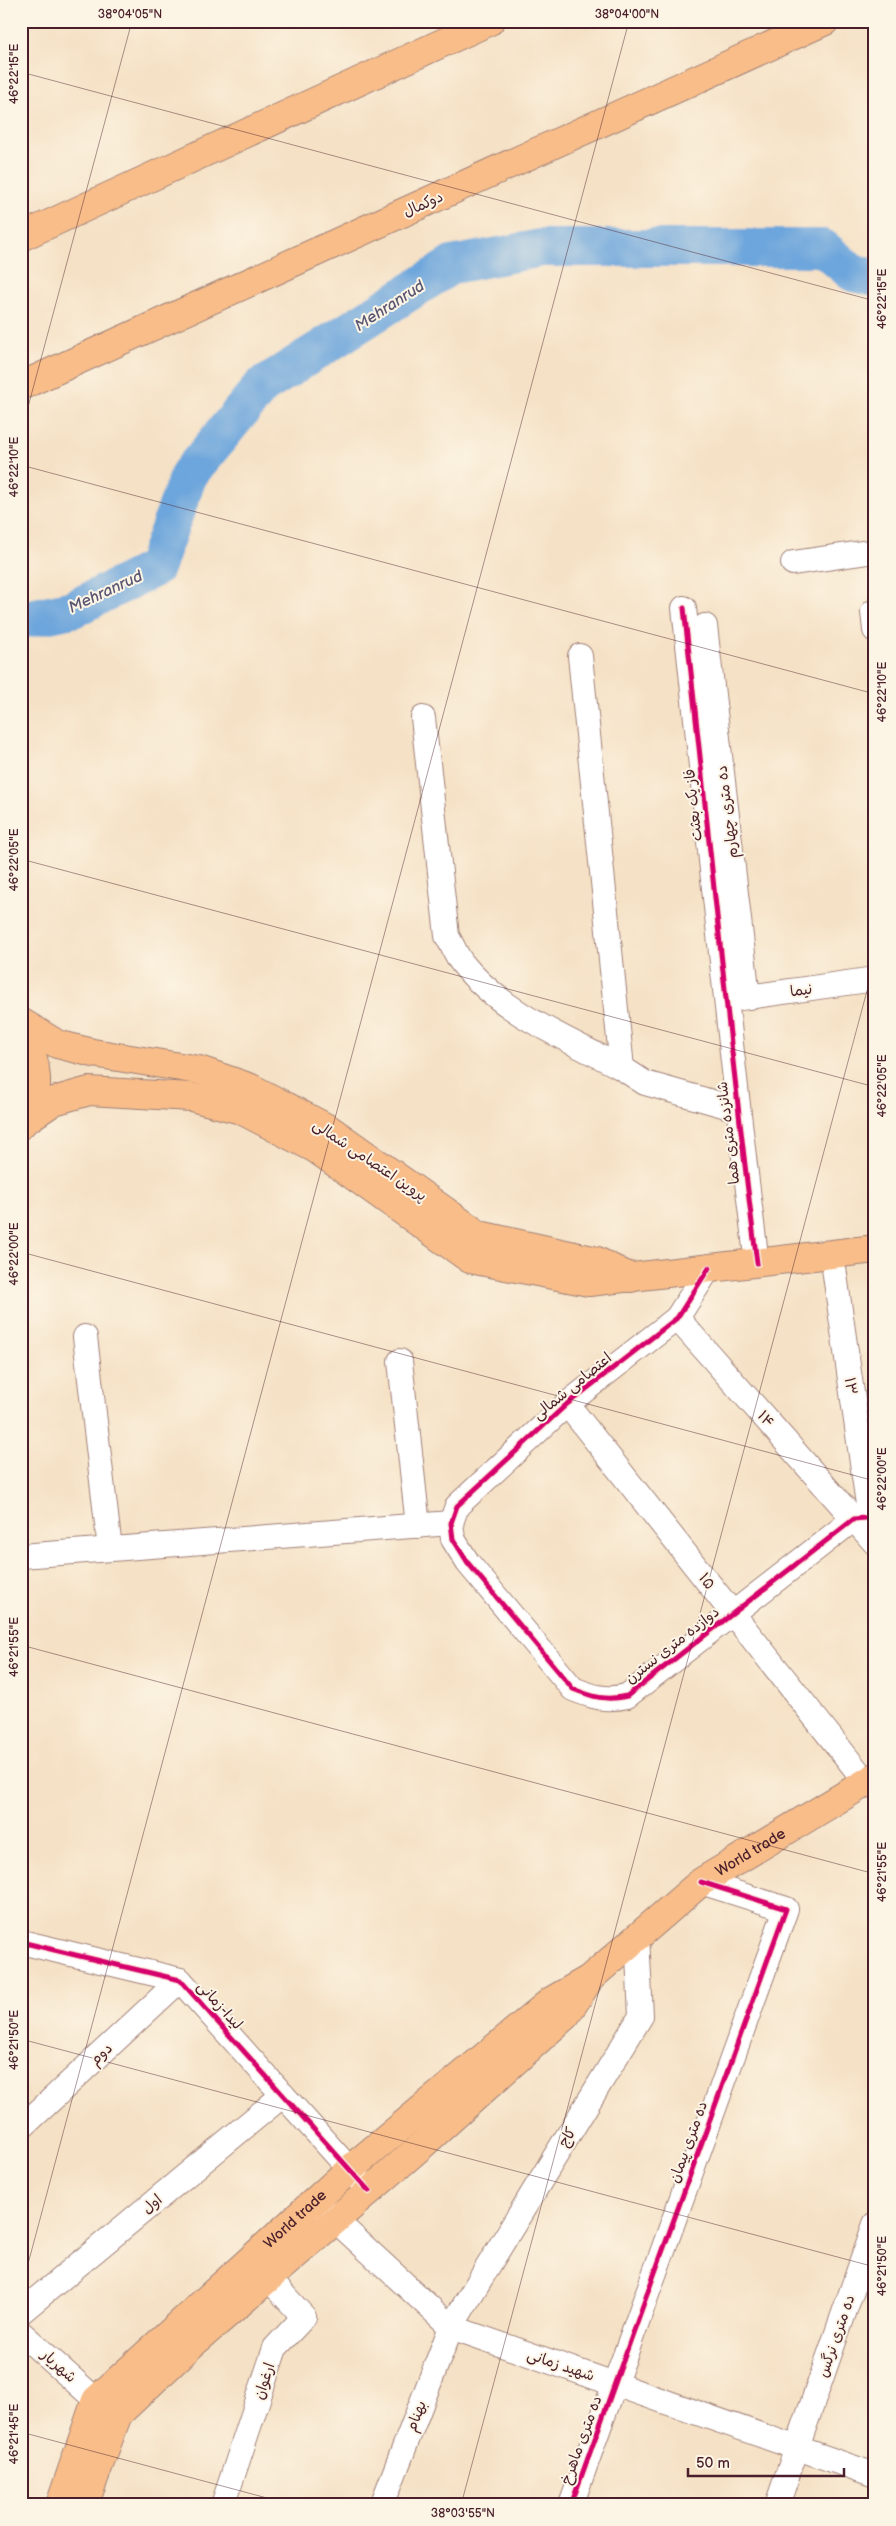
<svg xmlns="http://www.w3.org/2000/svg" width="896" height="2526" font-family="'Balsamiq Sans','Playpen Sans Arabic',sans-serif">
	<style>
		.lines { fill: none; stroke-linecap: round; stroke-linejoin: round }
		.river { stroke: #6da6dc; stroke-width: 38 }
		.minor-casing { stroke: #a08078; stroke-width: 26 }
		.major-casing { stroke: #a08078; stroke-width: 30 }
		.minor { stroke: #fff; stroke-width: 24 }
		.major { stroke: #f8bd89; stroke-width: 28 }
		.cycleway-casing { stroke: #fcf5e5; stroke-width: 8 }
		.cycleway { stroke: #d6006c; stroke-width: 5 }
		.ticks { fill: none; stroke: #4a1f2b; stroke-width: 1; stroke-opacity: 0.45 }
		.labels { text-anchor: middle; stroke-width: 4; stroke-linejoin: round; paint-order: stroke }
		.street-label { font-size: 15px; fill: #4a1f2b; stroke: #fcf5e5 }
		.water-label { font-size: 16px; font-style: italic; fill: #585572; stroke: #fcf5e5 }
		.neatline { fill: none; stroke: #4a1f2b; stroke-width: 2 }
		.ticks-label { font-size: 12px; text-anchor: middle; fill: #4a1f2b }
	</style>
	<rect width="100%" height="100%" fill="#fcf5e5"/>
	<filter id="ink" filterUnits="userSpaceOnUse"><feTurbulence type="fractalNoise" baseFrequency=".02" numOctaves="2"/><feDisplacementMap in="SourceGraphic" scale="10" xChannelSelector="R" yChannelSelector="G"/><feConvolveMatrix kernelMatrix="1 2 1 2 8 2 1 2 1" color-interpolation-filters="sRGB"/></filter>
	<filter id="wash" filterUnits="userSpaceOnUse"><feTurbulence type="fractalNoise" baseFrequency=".0096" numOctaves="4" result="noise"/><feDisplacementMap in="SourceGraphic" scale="20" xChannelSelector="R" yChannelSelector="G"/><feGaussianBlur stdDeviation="1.12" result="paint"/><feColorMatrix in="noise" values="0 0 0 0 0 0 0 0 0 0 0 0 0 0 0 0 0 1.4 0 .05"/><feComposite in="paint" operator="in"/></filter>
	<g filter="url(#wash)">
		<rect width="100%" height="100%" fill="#f5e1c5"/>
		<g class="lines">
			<polyline class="river" points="21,620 73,609 155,568 189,474 262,386 452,265 541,248 823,248 853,273 875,278"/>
		</g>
	</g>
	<g filter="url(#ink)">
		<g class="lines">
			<g class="minor-casing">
				<g id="minor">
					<polyline points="793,563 875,551"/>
					<path d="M684 608C708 826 729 1045 757 1263"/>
					<polyline points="873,612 875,630"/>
					<polyline points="705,626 748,997"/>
					<polyline points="580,656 622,1068 645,1083 737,1109"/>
					<path d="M423 718 447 936C452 944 456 955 462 963 503 1014 566 1038 622 1068"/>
					<polyline points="734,999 875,979"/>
					<polyline points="832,1254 870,1518"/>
					<path d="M709 1268 677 1318 567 1404 457 1506 451 1523 453 1539 468 1563 573 1689C593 1697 606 1701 627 1696L854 1519 875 1517"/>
					<polyline points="677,1318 875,1543"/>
					<polyline points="85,1337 110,1549"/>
					<polyline points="400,1361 418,1526"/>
					<polyline points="567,1404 866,1782"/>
					<polyline points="21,1556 451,1523"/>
					<polyline points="21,1942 180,1980 369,2191"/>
					<polyline points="21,2128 180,1980"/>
					<polyline points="321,2207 451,2327 875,2475"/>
					<polyline points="21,2312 283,2095"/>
					<polyline points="21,2333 96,2400 111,2409"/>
					<polyline points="223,2505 275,2348 304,2317 268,2278"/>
					<polyline points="382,2505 451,2327 641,2016 637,1936"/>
					<polyline points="571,2505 786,1909 701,1882"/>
					<polyline points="777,2505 875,2224"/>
				</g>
			</g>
			<g class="major-casing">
				<g id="major">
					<polyline points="21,237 490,21"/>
					<polyline points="21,386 825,21"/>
					<polyline points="21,1022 57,1044 93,1053 199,1070 251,1088 329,1129 479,1235 597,1261 631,1278"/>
					<path d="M21 1030C38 1059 44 1096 21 1125"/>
					<polyline points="23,1122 54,1101 89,1091 191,1097 241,1110 316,1149 470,1259 589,1282 875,1249"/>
					<path id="s1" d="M60 2505 96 2400 349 2170 551 2001 589 1979 701 1882 875 1777"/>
					<polyline points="84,2505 118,2414 189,2347 420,2147 566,2015 587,1983"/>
				</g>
			</g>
			<use href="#minor" class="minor"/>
			<use href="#major" class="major"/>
			<g class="cycleway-casing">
				<g id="cycleway">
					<path d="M684 608C708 826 729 1045 757 1263"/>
					<path d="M709 1268 677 1318 567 1404 457 1506 451 1523 453 1539 468 1563 573 1689C593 1697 606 1701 627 1696L854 1519 875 1517"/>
					<polyline points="21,1942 180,1980 369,2191"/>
					<polyline points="571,2505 786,1909 701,1882"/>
				</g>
			</g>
			<use href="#cycleway" class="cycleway"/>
		</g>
	</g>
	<path class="ticks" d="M21 72 875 301M21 433 132 21M21 465 875 694M21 859 875 1087M21 1252 875 1481M21 1645 875 1874M21 2039 875 2267M21 2290 629 21M21 2432 293 2505M461 2505 875 961"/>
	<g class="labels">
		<g class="street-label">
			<text transform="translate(423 204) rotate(-24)" y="5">دوکمال</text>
			<text transform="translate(693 805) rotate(-96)" y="5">فاز یک بعثت</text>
			<text transform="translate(727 812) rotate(-97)" y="5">ده متری چهارم</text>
			<text transform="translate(801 990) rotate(-8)" y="5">نیما</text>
			<text transform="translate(728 1133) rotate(-97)" y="5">شانزده متری هما</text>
			<text transform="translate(370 1160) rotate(34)" y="5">پروین اعتصامی شمالی</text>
			<text transform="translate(572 1386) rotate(-39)" y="5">اعتصامی شمالی</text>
			<text transform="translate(851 1386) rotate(82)" y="5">۱۳</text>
			<text transform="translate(766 1419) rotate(49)" y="5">۱۴</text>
			<text transform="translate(707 1581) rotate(52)" y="5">۱۵</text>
			<text transform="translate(672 1645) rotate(-38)" y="5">دوازده متری نسترن</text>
			<text dy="5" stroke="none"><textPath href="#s1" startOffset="966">World trade</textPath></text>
			<text transform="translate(220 2005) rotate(48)" y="5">لیدا-زمانی</text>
			<text transform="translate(101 2054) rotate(-43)" y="5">دوم</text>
			<text transform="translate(567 2137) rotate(-59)" y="5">کاج</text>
			<text transform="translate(688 2142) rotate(-70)" y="5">ده متری پیمان</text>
			<text transform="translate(152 2204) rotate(-40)" y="5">اول</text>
			<text dy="5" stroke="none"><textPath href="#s1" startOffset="380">World trade</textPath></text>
			<text transform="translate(836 2336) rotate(-71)" y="5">ده متری نرگس</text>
			<text transform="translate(561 2365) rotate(19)" y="5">شهید زمانی</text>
			<text transform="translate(59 2366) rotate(42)" y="5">شهریار</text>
			<text transform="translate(264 2381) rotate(-72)" y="5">ارغوان</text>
			<text transform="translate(416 2416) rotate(-69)" y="5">بهنام</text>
			<text transform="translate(581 2440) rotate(-70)" y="5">ده متری ماهرخ</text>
		</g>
		<g class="water-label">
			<text transform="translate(389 305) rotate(-33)" y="6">Mehranrud</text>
			<text transform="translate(105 591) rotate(-25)" y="6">Mehranrud</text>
		</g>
	</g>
	<rect width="896" height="2526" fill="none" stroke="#fcf5e5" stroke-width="55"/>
	<path d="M688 2468v8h156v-8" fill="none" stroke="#4a1f2b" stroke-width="2.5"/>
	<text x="696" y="2468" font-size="15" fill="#4a1f2b" stroke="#fcf5e5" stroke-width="4" paint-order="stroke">50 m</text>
	<rect x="28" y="28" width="840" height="2470" class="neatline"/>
	<g class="ticks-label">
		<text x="130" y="18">38°04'05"N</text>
		<text x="627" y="18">38°04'00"N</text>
		<text transform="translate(14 74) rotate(-90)" y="4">46°22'15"E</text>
		<text transform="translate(882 299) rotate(-90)" y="4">46°22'15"E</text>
		<text transform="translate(14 467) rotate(-90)" y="4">46°22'10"E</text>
		<text transform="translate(882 692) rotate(-90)" y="4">46°22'10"E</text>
		<text transform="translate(14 860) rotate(-90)" y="4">46°22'05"E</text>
		<text transform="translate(882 1086) rotate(-90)" y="4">46°22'05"E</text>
		<text transform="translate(14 1254) rotate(-90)" y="4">46°22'00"E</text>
		<text transform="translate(882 1479) rotate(-90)" y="4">46°22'00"E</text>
		<text transform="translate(14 1647) rotate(-90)" y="4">46°21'55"E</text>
		<text transform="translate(882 1872) rotate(-90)" y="4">46°21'55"E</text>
		<text transform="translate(14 2040) rotate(-90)" y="4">46°21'50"E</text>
		<text transform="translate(882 2266) rotate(-90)" y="4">46°21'50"E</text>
		<text transform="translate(14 2434) rotate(-90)" y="4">46°21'45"E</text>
		<text x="463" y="2517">38°03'55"N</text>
	</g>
</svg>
